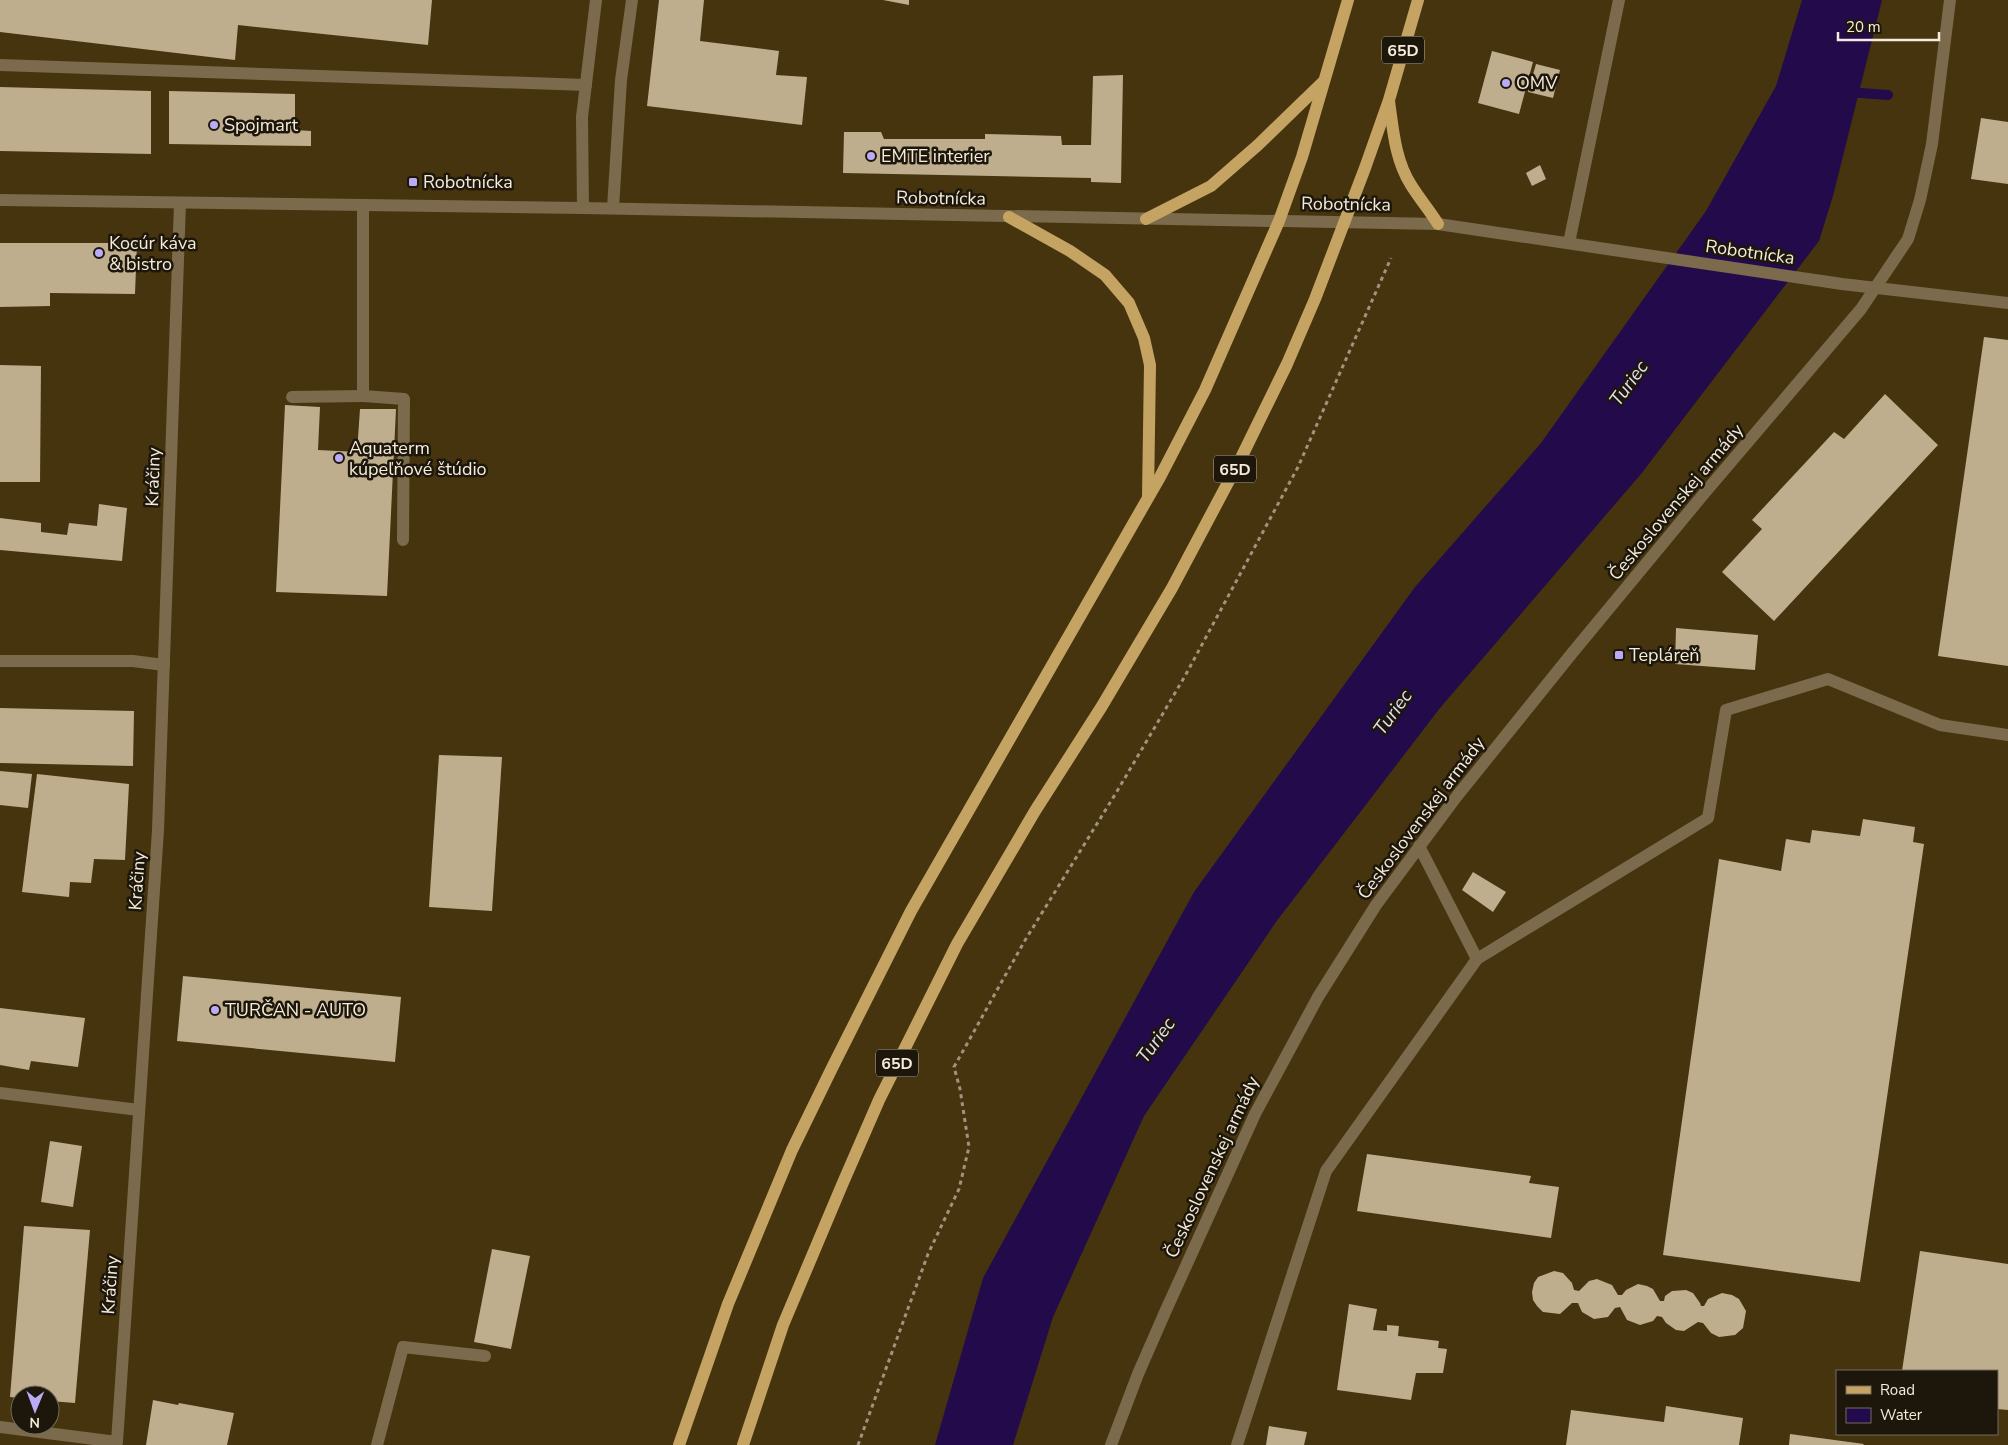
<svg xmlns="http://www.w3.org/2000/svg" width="2008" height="1445" font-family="'Nunito Sans',sans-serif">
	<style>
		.built { fill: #46340f; fill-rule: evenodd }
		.water { fill: #230a4b }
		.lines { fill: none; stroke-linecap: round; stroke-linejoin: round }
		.stream { stroke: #230a4b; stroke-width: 10 }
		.building { fill: #bfae8e }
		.path { stroke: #a0947e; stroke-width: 3; stroke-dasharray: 4 4; stroke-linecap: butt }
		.service { stroke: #7b6a4c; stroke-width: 12 }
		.minor { stroke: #7b6a4c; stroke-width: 12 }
		.primary { stroke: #c5a463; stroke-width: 12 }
		.poi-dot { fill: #bbaaf6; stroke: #1d170b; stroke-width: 2 }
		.labels { text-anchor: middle; stroke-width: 5; stroke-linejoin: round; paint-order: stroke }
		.shield { fill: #1d170b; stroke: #b4ab9c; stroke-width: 1 }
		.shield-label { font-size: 16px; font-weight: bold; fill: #f4ebda }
		.poi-label { font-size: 18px; fill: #f4ebda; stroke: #1d170b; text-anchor: start }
		.street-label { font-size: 18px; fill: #f4ebda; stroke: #1d170b }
		.water-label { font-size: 19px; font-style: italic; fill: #e2def2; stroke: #1d170b }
	</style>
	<rect width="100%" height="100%" fill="#3c2d11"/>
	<path class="built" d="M0 0H2008V1445H0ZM1837 1371H1997V1434H1837ZM20 1395H50V1425H20Z"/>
	<polygon class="water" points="1802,0 1882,0 1833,196 1819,241 1641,474 1440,708 1276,922 1144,1116 1053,1317 1013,1445 935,1445 983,1278 1194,892 1415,587 1541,443 1706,211 1776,86"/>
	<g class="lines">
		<polyline class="stream" points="1847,92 1888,95"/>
	</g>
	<g class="building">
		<polygon points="0,0 432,0 428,45 238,25 235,60 0,32"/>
		<polygon points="659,0 704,0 700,41 779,51 776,75 807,77 802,125 647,106"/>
		<polygon points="883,0 909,0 909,5"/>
		<polygon points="1492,51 1533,62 1519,114 1478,103"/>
		<polygon points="1536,64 1560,70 1553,98 1528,92"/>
		<polygon points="1123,75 1121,183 1091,182 1091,178 843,173 844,132 881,132 884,139 985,139 985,134 1061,136 1062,145 1091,145 1093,76"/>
		<polygon points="0,87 151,91 151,154 0,151"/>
		<polygon points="169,91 295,94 295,130 311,131 311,146 169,144"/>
		<polygon points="1981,118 2008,122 2008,184 1971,179"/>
		<polygon points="1540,165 1546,179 1532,186 1526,173"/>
		<polygon points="0,243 137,243 135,294 50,293 50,306 0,307"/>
		<polygon points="1984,337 2008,340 2008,666 1938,656"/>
		<polygon points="0,365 41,366 40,482 0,482"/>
		<polygon points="1885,394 1938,445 1774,621 1722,572 1762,529 1752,520 1834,432 1844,439"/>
		<polygon points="285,405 320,407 318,450 357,452 360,409 396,409 387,596 276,592"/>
		<polygon points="99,504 127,508 122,561 0,550 0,518 41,523 41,532 67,535 69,523 97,526"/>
		<polygon points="1676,628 1758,635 1755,670 1675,664"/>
		<polygon points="0,708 134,711 133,766 0,763"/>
		<polygon points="439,755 502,757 492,911 429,907"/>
		<polygon points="0,771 32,774 28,808 0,805"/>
		<polygon points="37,774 129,784 125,860 94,859 91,883 70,882 69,897 22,892"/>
		<polygon points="1863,819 1915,827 1913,842 1924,844 1860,1282 1663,1255 1719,859 1781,871 1786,839 1810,843 1812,830 1860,836"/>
		<polygon points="1473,872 1506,892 1493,912 1462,890"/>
		<polygon points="183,976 401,997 395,1062 177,1041"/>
		<polygon points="0,1008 85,1018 78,1067 31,1061 29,1070 0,1065"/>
		<polygon points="50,1141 82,1146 73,1207 41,1202"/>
		<polygon points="1367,1154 1531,1176 1529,1183 1559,1187 1551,1238 1357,1211"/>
		<polygon points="24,1226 90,1230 75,1403 50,1401 50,1395 20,1395 20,1398 10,1397"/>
		<polygon points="492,1249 530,1256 511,1349 474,1342"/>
		<polygon points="1920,1251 2008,1264 2008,1410 1997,1409 1997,1371 1902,1371"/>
		<polygon points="1554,1271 1563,1273 1572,1283 1574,1290 1579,1291 1589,1281 1597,1279 1612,1285 1618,1295 1622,1295 1626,1290 1638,1284 1647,1286 1653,1289 1660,1301 1664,1301 1665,1296 1672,1291 1686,1290 1693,1293 1700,1303 1701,1306 1704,1306 1708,1299 1722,1293 1732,1295 1739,1299 1746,1311 1743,1328 1735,1335 1719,1337 1711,1333 1703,1323 1698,1322 1684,1331 1676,1330 1666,1323 1662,1317 1657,1316 1653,1321 1640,1325 1627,1320 1620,1307 1615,1308 1608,1317 1594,1319 1582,1312 1578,1303 1572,1303 1560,1314 1543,1312 1537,1306 1533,1300 1532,1292 1534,1283 1538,1277"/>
		<polygon points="1349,1304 1377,1309 1373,1330 1387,1331 1387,1325 1399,1326 1398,1336 1439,1341 1438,1348 1447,1349 1443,1373 1416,1373 1411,1400 1337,1390"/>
		<polygon points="153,1400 178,1405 179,1403 234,1413 227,1445 146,1445"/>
		<polygon points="1666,1406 1743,1418 1739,1445 1566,1445 1571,1410 1664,1422"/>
		<polygon points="1269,1426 1307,1432 1304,1445 1266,1445"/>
		<polygon points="1790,1434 1864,1444 1863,1445 1789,1445"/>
	</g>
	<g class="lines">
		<polyline class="path" points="858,1445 928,1254 959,1189 969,1147 960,1089 954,1067 1024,942 1116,793 1185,676 1298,467 1391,258"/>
		<g class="service">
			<polyline points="0,65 586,85"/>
			<polyline points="363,205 363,396 404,399 403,540"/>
			<polyline points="583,208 582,117 596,0"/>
			<polyline points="613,208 621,80 632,0"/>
			<polyline points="1569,243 1619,0"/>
			<polyline points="292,397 363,396"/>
			<polyline points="0,661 133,661 164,665"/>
			<polyline points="1419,846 1477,959 1708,818 1726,710 1828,679 1940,725 2008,735"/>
			<polyline points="0,1093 139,1110"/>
			<polyline points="0,1427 117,1442 158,830 180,203"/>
			<polyline points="377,1445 403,1347 485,1356"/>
			<polyline points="1237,1445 1326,1171 1477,959"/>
		</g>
		<g class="minor">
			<polyline points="0,200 583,208 1438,224 1842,284 2008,303"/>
			<polyline points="1111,1445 1138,1374 1166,1310 1255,1114 1318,997 1376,905 1457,796 1573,652 1702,496 1861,309 1908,239 1920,200 1932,144 1950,0"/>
		</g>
		<g class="primary">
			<path d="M1389 101C1393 129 1395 160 1411 185 1419 198 1430 211 1438 224"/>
			<polyline points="1009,217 1070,251 1105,275 1129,303 1144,338 1150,365 1148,496"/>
			<polyline points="1146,219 1211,186 1258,145 1323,82"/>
			<polyline points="679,1445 728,1304 792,1150 832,1068 911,911 1160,477 1205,390 1279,221 1302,157 1348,0"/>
			<polyline points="743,1445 783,1325 842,1185 879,1100 957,944 1035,811 1102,706 1172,588 1241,458 1287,364 1315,299 1365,168 1389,100 1418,0"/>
		</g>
	</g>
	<g class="poi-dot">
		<circle cx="1506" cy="83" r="5"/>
		<circle cx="214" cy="125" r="5"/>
		<circle cx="871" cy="156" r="5"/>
		<rect x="408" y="177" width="10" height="10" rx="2.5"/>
		<circle cx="99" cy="253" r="5"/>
		<circle cx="339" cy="458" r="5"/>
		<rect x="1614" y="650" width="10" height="10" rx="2.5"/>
		<circle cx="215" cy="1010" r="5"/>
	</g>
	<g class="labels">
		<g class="shield">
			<rect x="1382" y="36.5" width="42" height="27" rx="4"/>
			<rect x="1214" y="455.5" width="42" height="27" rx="4"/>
			<rect x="876" y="1049.5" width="42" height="27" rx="4"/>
		</g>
		<g class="shield-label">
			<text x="1403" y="56">65D</text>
			<text x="1235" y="475">65D</text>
			<text x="897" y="1069">65D</text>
		</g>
		<g class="poi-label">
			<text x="1516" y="89">OMV</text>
			<text x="224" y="131">Spojmart</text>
			<text x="881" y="162">EMTE interier</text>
			<text x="423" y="188">Robotnícka</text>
			<text x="109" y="249">Kocúr káva<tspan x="109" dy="21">&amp; bistro</tspan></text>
			<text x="349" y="454">Aquaterm<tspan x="349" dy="21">kúpeľňové štúdio</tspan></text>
			<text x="1629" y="661">Tepláreň</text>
			<text x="225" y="1016">TURČAN - AUTO</text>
		</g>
		<g class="street-label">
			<text transform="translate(941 198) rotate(1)" y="6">Robotnícka</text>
			<text transform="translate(1346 204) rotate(1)" y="6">Robotnícka</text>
			<text transform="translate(1750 252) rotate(8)" y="6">Robotnícka</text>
			<text transform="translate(153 477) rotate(-88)" y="6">Kráčiny</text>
			<text transform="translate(1676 502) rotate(-50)" y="6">Československej armády</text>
			<text transform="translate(1421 818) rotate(-53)" y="6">Československej armády</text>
			<text transform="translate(137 881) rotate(-86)" y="6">Kráčiny</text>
			<text transform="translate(1212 1167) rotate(-65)" y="6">Československej armády</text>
			<text transform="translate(110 1285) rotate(-86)" y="6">Kráčiny</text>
		</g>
		<g class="water-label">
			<text transform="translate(1628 383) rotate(-54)" y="7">Turiec</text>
			<text transform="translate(1392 712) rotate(-54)" y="7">Turiec</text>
			<text transform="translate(1155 1040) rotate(-54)" y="7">Turiec</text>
		</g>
	</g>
	<rect x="1836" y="1370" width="162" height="65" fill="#1d170b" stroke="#736c5e"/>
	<rect x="1846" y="1386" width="25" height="8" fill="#c5a463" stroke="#736c5e"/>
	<text x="1880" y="1395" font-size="15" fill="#f4ebda">Road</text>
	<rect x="1846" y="1408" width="25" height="15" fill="#230a4b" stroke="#736c5e"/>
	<text x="1880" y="1420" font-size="15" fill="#f4ebda">Water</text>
	<g transform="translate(35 1410) rotate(181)"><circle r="24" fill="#1d170b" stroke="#736c5e"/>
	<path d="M0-4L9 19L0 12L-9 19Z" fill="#bbaaf6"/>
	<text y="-8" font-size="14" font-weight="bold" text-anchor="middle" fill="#f4ebda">N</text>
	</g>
	<path d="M1838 32v8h101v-8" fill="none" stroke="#f4ebda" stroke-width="2.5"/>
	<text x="1846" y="32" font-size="15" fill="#f4ebda" stroke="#1d170b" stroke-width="4" paint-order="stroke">20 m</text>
</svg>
